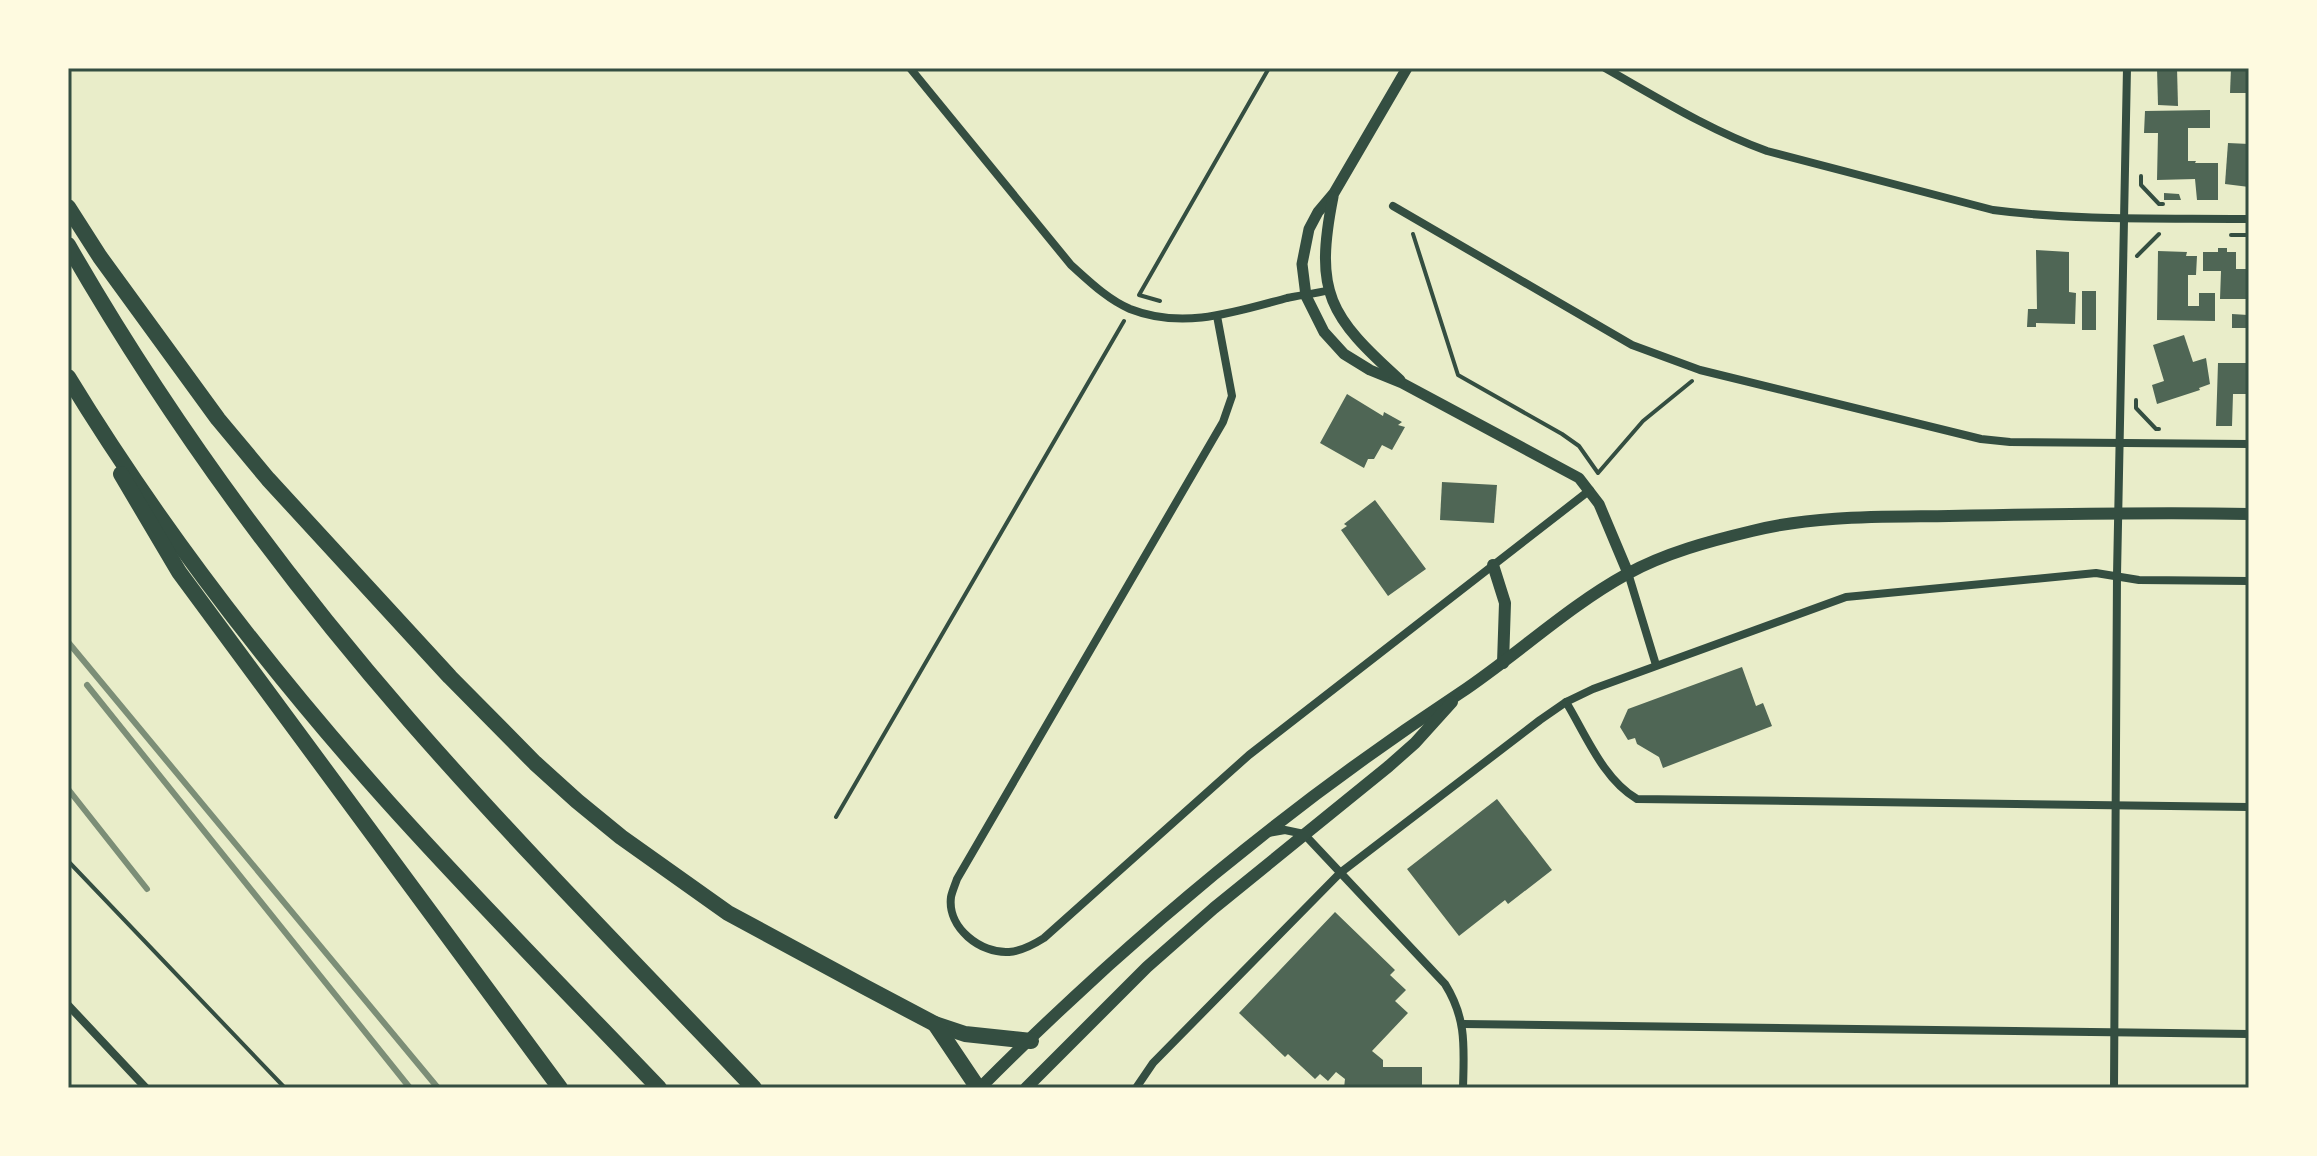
<svg xmlns="http://www.w3.org/2000/svg" width="2317" height="1156" font-family="'Exo 2',sans-serif">
	<style>
		.building { fill: #4f6655 }
		.lines { fill: none; stroke-linecap: round; stroke-linejoin: round }
		.path { stroke: #344e41; stroke-width: 4 }
		.minor { stroke: #344e41; stroke-width: 8 }
		.tertiary { stroke: #344e41; stroke-width: 11 }
		.secondary { stroke: #344e41; stroke-width: 12 }
		.motorway { stroke: #344e41; stroke-width: 16 }
		.rail { stroke: #7c8e77; stroke-width: 6 }
		.neatline { fill: none; stroke: #344e41; stroke-width: 3 }
	</style>
	<rect width="100%" height="100%" fill="#e9edc9"/>
	<g class="building">
		<polygon points="2157,68 2177,68 2178,106 2158,105"/>
		<polygon points="2231,68 2249,68 2249,93 2230,93"/>
		<polygon points="2210,110 2210,128 2188,128 2188,161 2196,161 2195,163 2218,163 2218,200 2197,200 2195,179 2157,180 2158,133 2144,133 2145,111"/>
		<polygon points="2228,143 2249,144 2249,187 2225,184"/>
		<polygon points="2164,193 2179,194 2181,200 2164,200"/>
		<polygon points="2218,248 2227,248 2227,252 2236,252 2236,269 2249,269 2249,299 2220,299 2221,271 2203,271 2203,252 2218,252"/>
		<polygon points="2036,250 2069,252 2069,292 2076,293 2075,324 2036,323 2036,327 2027,327 2028,309 2037,309"/>
		<polygon points="2158,251 2187,252 2186,256 2197,256 2196,275 2188,275 2188,306 2199,306 2199,293 2215,293 2215,321 2157,320"/>
		<rect x="2082" y="291" width="14" height="39"/>
		<polygon points="2232,314 2248,315 2248,328 2232,328"/>
		<polygon points="2184,335 2193,362 2206,358 2210,384 2199,388 2200,390 2157,404 2152,385 2164,381 2153,345"/>
		<polygon points="2218,363 2249,363 2249,394 2233,394 2232,426 2216,426"/>
		<polygon points="1347,394 1383,416 1384,412 1402,422 1398,425 1405,427 1392,450 1382,445 1374,459 1368,459 1364,468 1320,443"/>
		<polygon points="1442,482 1497,485 1494,523 1440,520"/>
		<polygon points="1375,500 1426,569 1388,596 1341,530 1347,526 1344,524"/>
		<polygon points="1742,667 1756,706 1763,703 1772,726 1663,768 1659,757 1637,744 1635,738 1628,740 1620,727 1628,709"/>
		<polygon points="1497,799 1552,870 1508,904 1505,900 1459,936 1407,869"/>
		<polygon points="1335,912 1395,970 1390,975 1406,990 1395,1001 1408,1013 1372,1051 1383,1060 1383,1067 1422,1067 1422,1088 1344,1088 1345,1079 1336,1072 1328,1081 1320,1074 1315,1079 1288,1054 1285,1057 1239,1013"/>
	</g>
	<g class="lines">
		<g class="path">
			<polyline points="2141,176 2141,185 2159,204 2163,204"/>
			<polyline points="1413,234 1458,375 1562,434 1579,446 1598,473 1643,421 1692,381"/>
			<polyline points="2231,235 2249,235"/>
			<polyline points="2137,256 2159,234"/>
			<polyline points="1160,301 1139,295 1269,68"/>
			<polyline points="2136,400 2136,408 2156,429 2159,429"/>
			<polyline points="836,817 1124,321"/>
			<polyline points="68,861 285,1088"/>
		</g>
		<g class="minor">
			<path d="M910 68 1071 265C1089 281 1107 299 1130 309 1183 330 1235 312 1287 298 1300 295 1315 294 1329 290"/>
			<path d="M1605 68C1658 98 1709 130 1767 151L1993 210C2077 221 2164 218 2249 219"/>
			<polyline points="1393,206 1632,345 1700,370 1981,439 2010,442 2249,444"/>
			<path d="M1217 316 1232 396 1223 422 957 879C955 885 952 892 951 897 947 928 981 954 1009 952 1022 951 1033 945 1044 938L1249 755 1590 490"/>
			<polyline points="1628,573 1656,665"/>
			<path d="M1566 702C1586 735 1603 779 1637 799L2249 807"/>
			<path d="M1268 833 1285 830 1304 834 1445 984C1467 1019 1464 1048 1463 1088"/>
			<polyline points="68,1005 146,1088"/>
			<polyline points="1463,1024 2249,1034"/>
			<polyline points="1136,1088 1153,1063 1340,873 1540,720 1566,702 1593,689 1846,597 2096,573 2139,580 2249,581"/>
			<polyline points="2114,1088 2117,575 2127,68"/>
		</g>
		<g class="tertiary">
			<polyline points="1407,68 1334,193 1318,212 1309,229 1302,264 1306,296 1324,332 1344,354 1370,370 1402,383 1579,478 1599,504 1628,573"/>
			<path d="M1333 197C1314 293 1329 316 1400 380"/>
		</g>
		<g class="secondary">
			<polyline points="1493,565 1505,603 1503,663"/>
			<path d="M980 1088C1128 939 1285 808 1460 693 1517 655 1567 607 1627 574 1665 553 1710 541 1752 531 1815 515 1884 517 1949 516 2049 514 2149 512 2249 514"/>
			<polyline points="1026,1088 1147,967 1214,908 1389,766 1415,743 1452,702"/>
		</g>
		<g class="motorway">
			<polyline points="68,207 100,257 218,419 268,479 450,677 535,763 577,801 621,837 728,913 865,987 935,1024 965,1034 1031,1041"/>
			<path d="M68 245C165 414 282 574 410 721 520 847 639 967 754 1088"/>
			<path d="M68 377C160 528 270 670 388 802 476 900 568 993 659 1088"/>
			<polyline points="121,474 179,572 560,1088"/>
			<polyline points="935,1024 978,1088"/>
		</g>
		<g class="rail">
			<polyline points="68,642 438,1088"/>
			<polyline points="87,685 410,1088"/>
			<polyline points="68,789 147,889"/>
		</g>
	</g>
	<rect width="2317" height="1156" fill="none" stroke="#fefae0" stroke-width="140"/>
	<rect x="70" y="70" width="2177" height="1016" class="neatline"/>
</svg>
